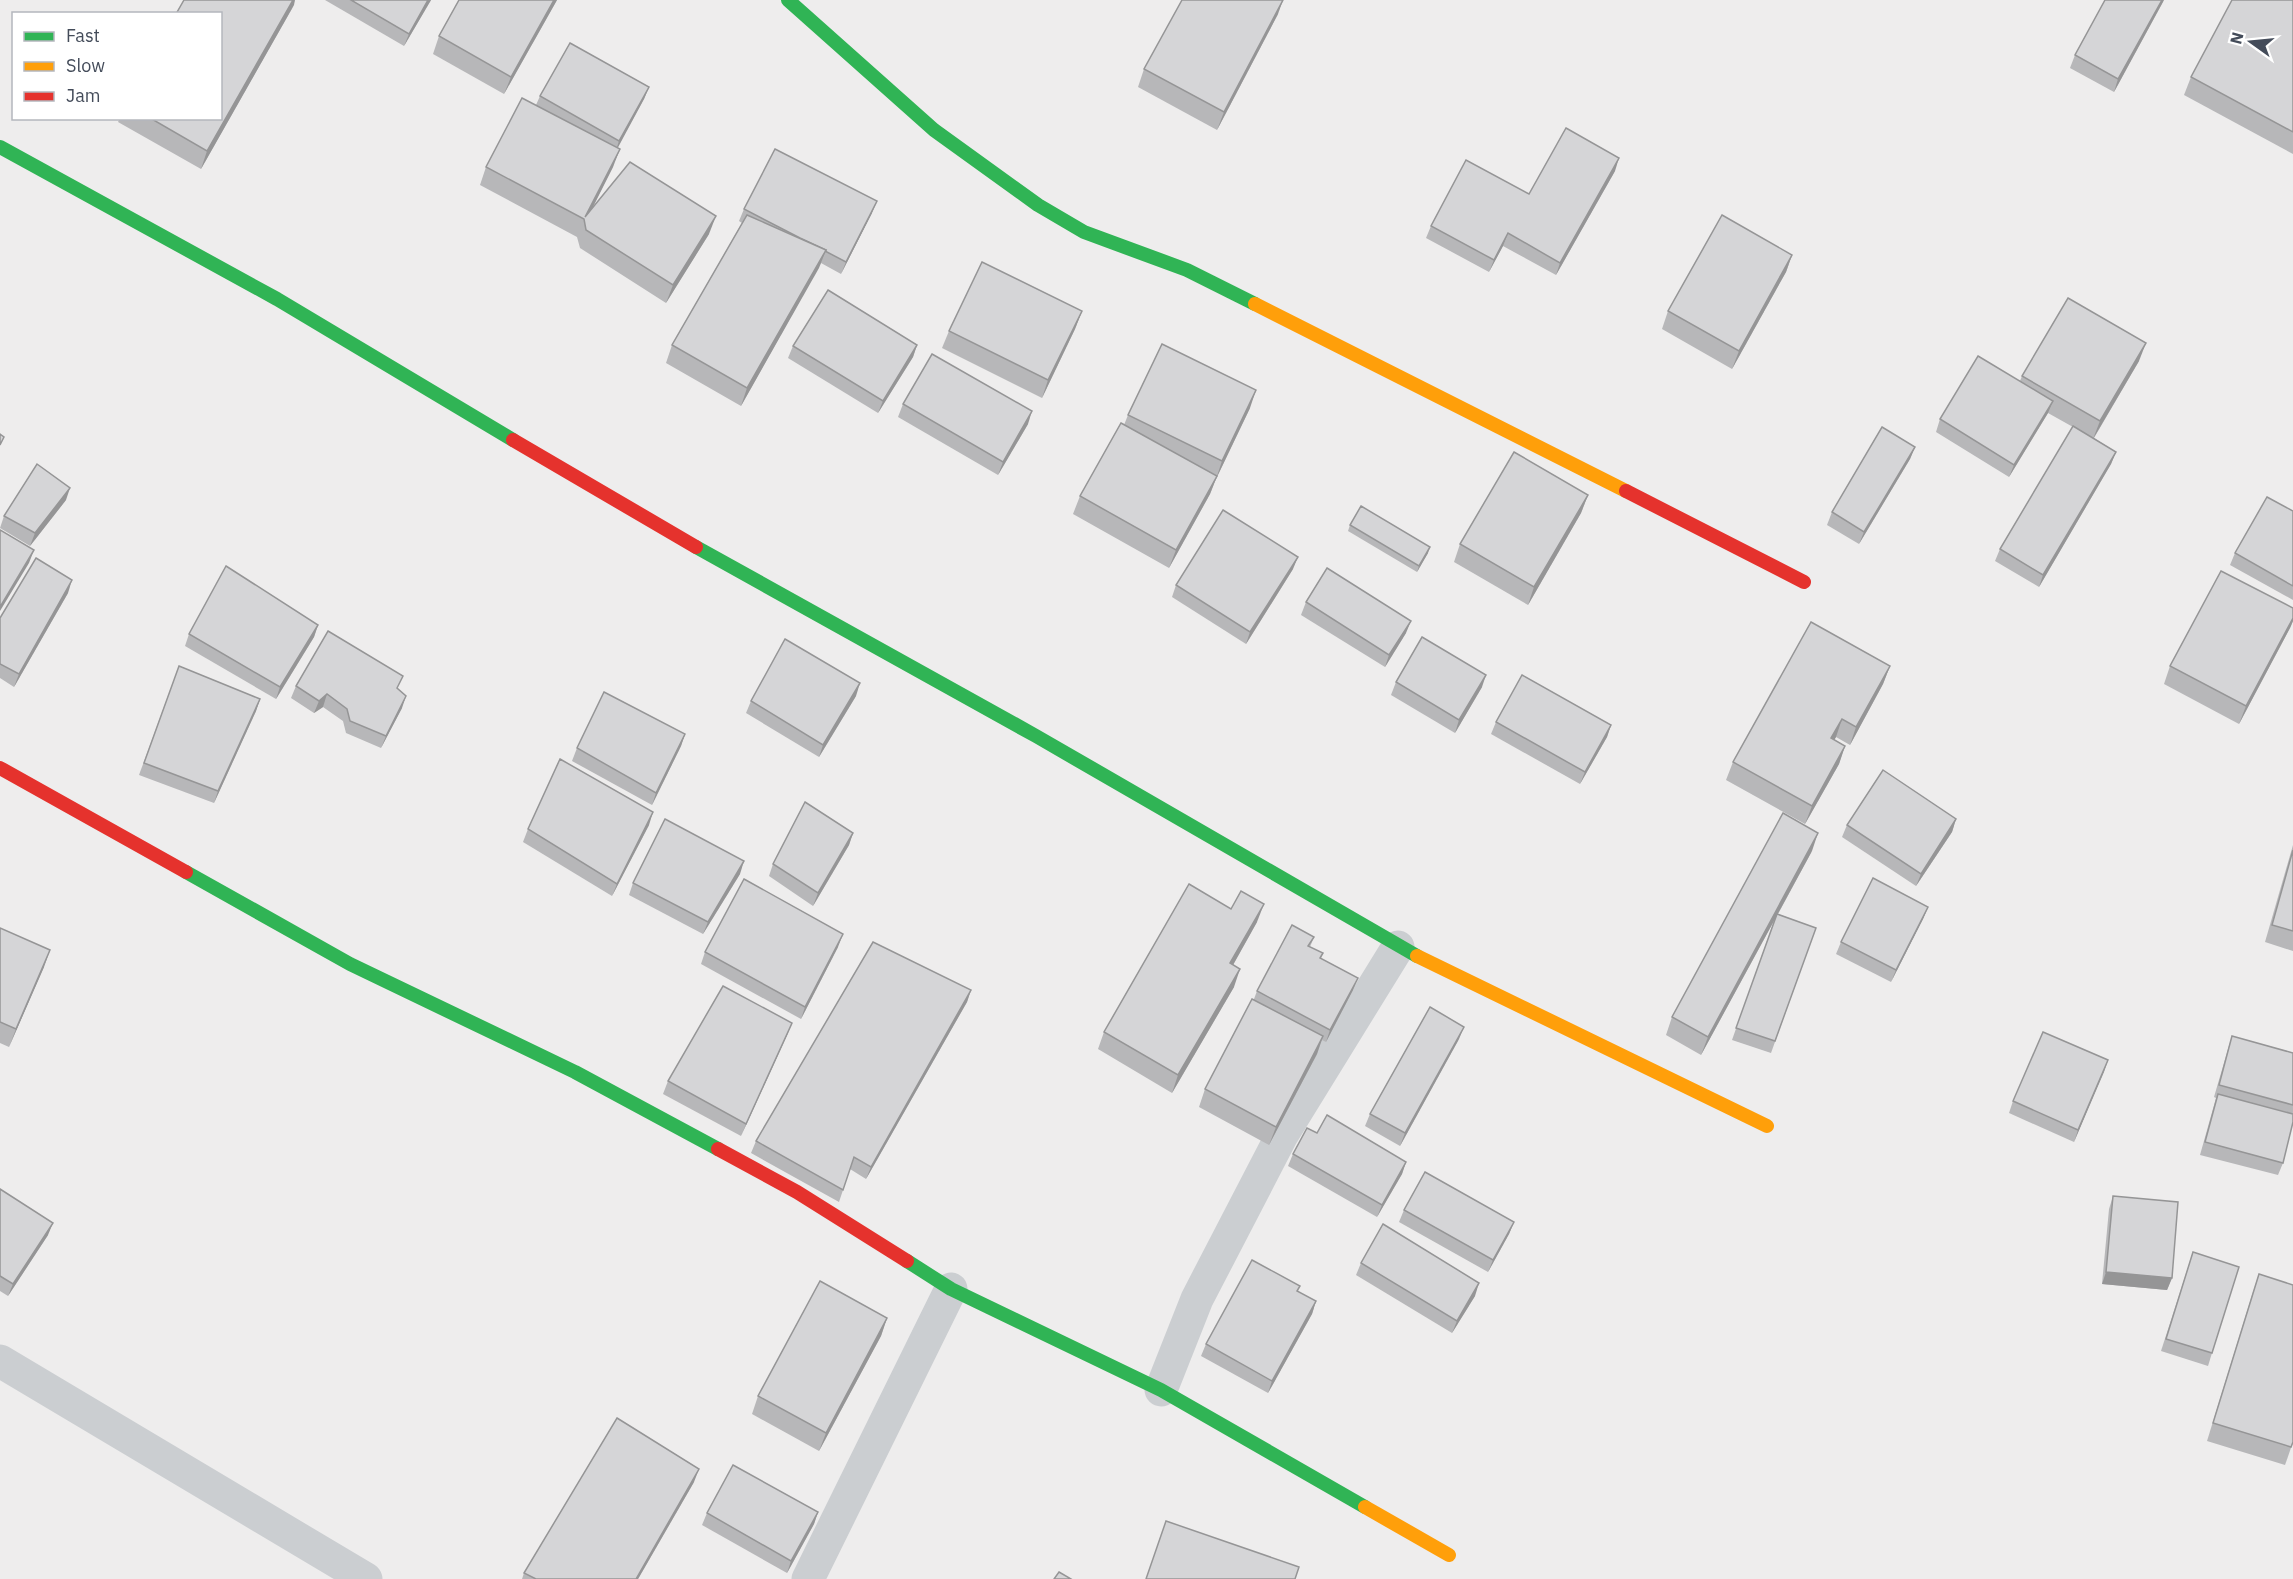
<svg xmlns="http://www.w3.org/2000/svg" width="2293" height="1579" font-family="'IBM Plex Sans',sans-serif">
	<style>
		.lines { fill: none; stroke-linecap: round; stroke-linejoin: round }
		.street { stroke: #cbced1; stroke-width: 33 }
		.fast { stroke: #30b455; stroke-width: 14 }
		.slow { stroke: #ff9f0a; stroke-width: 14 }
		.jam { stroke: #e5322d; stroke-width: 14 }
		.wall { fill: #b7b7b9 }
		.shaded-wall { fill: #959596 }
		.building { fill: #d5d5d7; stroke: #959596; stroke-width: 1.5 }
	</style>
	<rect width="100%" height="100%" fill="#eeeded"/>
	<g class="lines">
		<g class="street">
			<polyline points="0,1361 366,1579"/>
			<polyline points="1161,1390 1197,1299 1282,1135 1398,947"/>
			<polyline points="808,1579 951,1289"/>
		</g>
		<g class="fast">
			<polyline points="788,0 934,130 1038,205 1084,232 1187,270 1255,304"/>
			<polyline points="0,147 277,299 513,440"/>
			<polyline points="696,547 1036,736 1417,956"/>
			<polyline points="186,872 350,964 575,1072 718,1149"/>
			<polyline points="907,1261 951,1289 1161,1390 1365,1507"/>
		</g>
		<g class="slow">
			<polyline points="1255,304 1626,491"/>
			<polyline points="1417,956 1767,1126"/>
			<polyline points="1365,1507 1449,1555"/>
		</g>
		<g class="jam">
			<polyline points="513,440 696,547"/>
			<polyline points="1626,491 1804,582"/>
			<polyline points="0,768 186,872"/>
			<polyline points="718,1149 797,1192 907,1261"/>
		</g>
	</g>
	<g class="wall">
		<polygon points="325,0 431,0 404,46"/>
		<polygon points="459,0 557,0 504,94 433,54 439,36"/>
		<polygon points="2164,0 2114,92 2070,68 2075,55"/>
		<polygon points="2293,0 2293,154 2184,95 2191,77"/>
		<polygon points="294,5 201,169 118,122 120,118 220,118"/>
		<polygon points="1278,14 1217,130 1138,87 1144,69"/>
		<polygon points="649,87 644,99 617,148 613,167 592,208 709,234 666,303 580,248 577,237 480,185 486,167 536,105 540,96"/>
		<polygon points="1615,171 1556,275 1503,246 1489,272 1426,238 1431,226 1529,194"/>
		<polygon points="744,209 872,213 841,274 821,263 741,406 666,363 672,345 742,223 739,221"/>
		<polygon points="1792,255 1786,272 1732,369 1662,329 1668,311"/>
		<polygon points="1082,311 1075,329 1042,398 942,348 949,331"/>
		<polygon points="917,345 913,357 878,413 788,358 793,346"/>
		<polygon points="2139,361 2094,438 2116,452 2111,464 2039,587 1995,561 2000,549 2073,427 2048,413 2009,477 1936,432 1940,419 2020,381 2022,376"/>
		<polygon points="903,404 1028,424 998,475 898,417"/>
		<polygon points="1250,408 1216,479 1210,494 1169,568 1073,514 1080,496 1124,425 1128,415"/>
		<polygon points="1915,447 1910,459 1859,544 1827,525 1832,512"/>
		<polygon points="1588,495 1581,513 1528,605 1454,562 1460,544"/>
		<polygon points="66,500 30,546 0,528 4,516"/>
		<polygon points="2293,511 2293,600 2230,565 2235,553"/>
		<polygon points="1350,525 1428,553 1417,572 1348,531"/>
		<polygon points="1293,569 1246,644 1172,597 1176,585"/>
		<polygon points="68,593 14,687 0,678 0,618"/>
		<polygon points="1306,602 1406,633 1385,667 1301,615"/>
		<polygon points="2293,608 2293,621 2290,628 2239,724 2164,684 2170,666"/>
		<polygon points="318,625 314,637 276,699 185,646 189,634"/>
		<polygon points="179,666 260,699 256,711 214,803 139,775"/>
		<polygon points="1890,666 1883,684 1850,745 1836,737 1834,740 1845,746 1839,764 1805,824 1726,780 1733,762"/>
		<polygon points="1396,682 1482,687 1455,733 1391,695"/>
		<polygon points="296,686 398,689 402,708 381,748 346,733 343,721 323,707 314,713 291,698"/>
		<polygon points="856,696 819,757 746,713 751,701"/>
		<polygon points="1496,722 1611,725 1607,737 1580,784 1491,734"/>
		<polygon points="685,734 681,746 652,805 572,761 577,748"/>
		<polygon points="1956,819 1952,832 1916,886 1842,837 1847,825"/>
		<polygon points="649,825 612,896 523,842 528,829"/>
		<polygon points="853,833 849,845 813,906 769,876 773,864"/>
		<polygon points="2293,845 2293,951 2265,942"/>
		<polygon points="1812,851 1778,914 1816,928 1771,1053 1732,1040 1774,921 1701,1055 1666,1035 1672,1017"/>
		<polygon points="740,874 703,934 629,895 633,883"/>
		<polygon points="1928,907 1923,919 1891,982 1836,954 1841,942"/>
		<polygon points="1231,909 1257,922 1233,965 1234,987 1172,1093 1098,1049 1104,1032"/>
		<polygon points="0,928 44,967 9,1047 0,1043"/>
		<polygon points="1314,937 1310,947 1323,953 1321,958 1353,990 1326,1042 1322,1040 1317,1054 1269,1145 1199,1107 1205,1089 1254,999 1257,991"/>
		<polygon points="838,947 801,1019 701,964 705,952"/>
		<polygon points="971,990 967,1002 866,1179 850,1169 839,1202 751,1153 756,1141"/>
		<polygon points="792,1023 787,1035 741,1136 663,1094 668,1081"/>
		<polygon points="2232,1036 2293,1053 2293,1122 2283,1163 2278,1175 2200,1155 2216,1098 2214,1097 2228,1049"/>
		<polygon points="1459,1039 1400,1146 1365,1126 1370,1114"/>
		<polygon points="2108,1060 2074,1142 2009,1113 2013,1101"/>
		<polygon points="1317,1133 1406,1162 1402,1174 1377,1217 1288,1166 1293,1154"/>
		<polygon points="0,1189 48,1235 8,1296 0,1291"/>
		<polygon points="2113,1196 2172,1278 2167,1290 2102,1284 2109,1209"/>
		<polygon points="1404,1210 1514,1222 1509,1234 1488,1272 1399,1222"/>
		<polygon points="2193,1252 2212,1353 2208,1366 2161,1351"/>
		<polygon points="1361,1263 1475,1296 1452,1333 1356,1275"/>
		<polygon points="2259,1274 2293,1442 2285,1465 2207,1441 2253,1292"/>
		<polygon points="1316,1301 1312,1314 1268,1393 1201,1356 1206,1344"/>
		<polygon points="887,1318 881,1336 819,1451 752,1414 758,1396"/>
		<polygon points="694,1482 638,1579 522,1579 524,1573"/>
		<polygon points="818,1512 814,1524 787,1573 702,1525 707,1513"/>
	</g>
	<g class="shaded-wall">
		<polygon points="293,0 295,0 294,5 201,169 207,151"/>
		<polygon points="428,0 431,0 404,46 409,34"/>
		<polygon points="554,0 557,0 504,94 511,77"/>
		<polygon points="1283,0 1278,14 1217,130 1224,112"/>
		<polygon points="2162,0 2164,0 2114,92 2118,79"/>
		<polygon points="649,87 644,99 615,153 619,141"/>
		<polygon points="620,149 613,167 585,223 585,217"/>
		<polygon points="1619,158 1615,171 1556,275 1560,263"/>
		<polygon points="877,201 872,213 841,274 846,262"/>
		<polygon points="716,216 709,234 666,303 673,285"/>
		<polygon points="1508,233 1503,246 1489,272 1494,260"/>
		<polygon points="826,250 819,268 741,406 747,388"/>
		<polygon points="1792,255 1786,272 1732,369 1739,351"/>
		<polygon points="1082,311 1075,329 1042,398 1048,380"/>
		<polygon points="2146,343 2139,361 2093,439 2100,421"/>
		<polygon points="917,345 913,357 878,413 883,401"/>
		<polygon points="1256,390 1250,408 1216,479 1222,461"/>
		<polygon points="2053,401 2048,413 2009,477 2014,465"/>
		<polygon points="1032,411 1028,424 998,475 1003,462"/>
		<polygon points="1915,447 1910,459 1859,544 1864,532"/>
		<polygon points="2116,452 2111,464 2039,587 2043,575"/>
		<polygon points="1217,476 1210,494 1169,568 1176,550"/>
		<polygon points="70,488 66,500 30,546 35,533"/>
		<polygon points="1588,495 1581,513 1528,605 1534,587"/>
		<polygon points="1430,547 1428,553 1417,572 1419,566"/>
		<polygon points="34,550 29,563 0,611 0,607"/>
		<polygon points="1298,557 1293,569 1246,644 1250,632"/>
		<polygon points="72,580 68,593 14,687 19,674"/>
		<polygon points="2293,618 2293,621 2290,628 2239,724 2246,706"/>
		<polygon points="1411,621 1406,633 1385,667 1389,655"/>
		<polygon points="318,625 314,637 276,699 280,687"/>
		<polygon points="1890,666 1883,684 1850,745 1856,727"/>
		<polygon points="1486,675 1482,687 1455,733 1459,720"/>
		<polygon points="860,683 856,696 819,757 823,745"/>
		<polygon points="327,694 323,707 314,713 319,701"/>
		<polygon points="406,696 402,708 381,748 386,736"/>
		<polygon points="260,699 256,711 214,803 218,791"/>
		<polygon points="1842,719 1836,737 1825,756 1831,738"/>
		<polygon points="1611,725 1607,737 1580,784 1585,772"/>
		<polygon points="685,734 681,746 652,805 656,793"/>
		<polygon points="1845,746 1839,764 1805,824 1812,806"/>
		<polygon points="653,812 649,825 612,896 617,884"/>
		<polygon points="1956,819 1952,832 1916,886 1921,874"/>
		<polygon points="853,833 849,845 813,906 818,893"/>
		<polygon points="1818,833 1812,851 1701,1055 1708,1037"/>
		<polygon points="744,861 740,874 703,934 708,922"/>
		<polygon points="1264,904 1257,922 1224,981 1230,963"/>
		<polygon points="1928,907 1923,919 1891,982 1896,970"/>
		<polygon points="843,934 838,947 801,1019 805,1007"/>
		<polygon points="50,950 44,967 9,1047 16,1029"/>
		<polygon points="1240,969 1234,987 1172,1093 1178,1075"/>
		<polygon points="1358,978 1353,990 1326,1042 1330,1030"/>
		<polygon points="971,990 967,1002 866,1179 871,1167"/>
		<polygon points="792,1023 787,1035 741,1136 746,1124"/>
		<polygon points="1464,1027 1459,1039 1400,1146 1405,1133"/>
		<polygon points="1323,1036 1317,1054 1269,1145 1276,1127"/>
		<polygon points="2108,1060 2104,1072 2074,1142 2078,1130"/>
		<polygon points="1406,1162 1402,1174 1377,1217 1382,1205"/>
		<polygon points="1514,1222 1509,1234 1488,1272 1493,1260"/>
		<polygon points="53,1223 48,1235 8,1296 13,1284"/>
		<polygon points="2106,1272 2172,1278 2167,1290 2102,1284"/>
		<polygon points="1479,1283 1475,1296 1452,1333 1457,1321"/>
		<polygon points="1316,1301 1312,1314 1268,1393 1272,1381"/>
		<polygon points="887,1318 881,1336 819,1451 826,1433"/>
		<polygon points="699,1469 694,1482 638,1579 636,1579"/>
		<polygon points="818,1512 814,1524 787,1573 791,1561"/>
	</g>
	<g class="building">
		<polygon points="184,0 293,0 207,151 150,118 220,118 220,14 176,14"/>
		<polygon points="351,0 428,0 409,34"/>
		<polygon points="459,0 554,0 511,77 439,36"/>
		<polygon points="1182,0 1283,0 1224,112 1144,69"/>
		<polygon points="2105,0 2162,0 2118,79 2075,55"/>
		<polygon points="2232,0 2293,0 2293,132 2191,77"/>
		<polygon points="570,43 649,87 619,141 540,96"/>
		<polygon points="522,98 620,149 585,217 630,162 716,216 673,285 586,230 584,219 486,167"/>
		<polygon points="1566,128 1619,158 1560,263 1508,233 1494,260 1431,226 1466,160 1529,194"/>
		<polygon points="775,149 877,201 846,262 825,251 826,250 800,238 744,209"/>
		<polygon points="747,215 826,250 747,388 672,345"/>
		<polygon points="1722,215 1792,255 1739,351 1668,311"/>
		<polygon points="982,262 1082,311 1048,380 949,331"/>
		<polygon points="828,290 917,345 883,401 793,346"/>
		<polygon points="2068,298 2146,343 2100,421 2022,376"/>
		<polygon points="1162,344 1256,390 1222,461 1128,415"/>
		<polygon points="932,354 1032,411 1003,462 903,404"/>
		<polygon points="1978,356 2053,401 2014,465 1940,419"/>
		<polygon points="1121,423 1217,476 1176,550 1080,496"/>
		<polygon points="2073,426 2116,452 2043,575 2000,549"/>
		<polygon points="1882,427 1915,447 1864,532 1832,512"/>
		<polygon points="0,434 4,437 0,445"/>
		<polygon points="1514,452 1588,495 1534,587 1460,544"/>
		<polygon points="37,464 70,488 35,533 4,516"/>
		<polygon points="2267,497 2293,511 2293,586 2235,553"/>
		<polygon points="1361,506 1430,547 1419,566 1350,525"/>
		<polygon points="1223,510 1298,557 1250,632 1176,585"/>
		<polygon points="0,530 34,550 0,607"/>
		<polygon points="36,558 72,580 19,674 0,664 0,618"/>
		<polygon points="226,566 318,625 280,687 189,634"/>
		<polygon points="1327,568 1411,621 1389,655 1306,602"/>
		<polygon points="2221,571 2293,608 2293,618 2246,706 2170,666"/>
		<polygon points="1811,622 1890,666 1856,727 1842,719 1831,738 1845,746 1812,806 1733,762"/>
		<polygon points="328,631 403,676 397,688 406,696 386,736 350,721 347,709 327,694 319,701 296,686"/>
		<polygon points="1422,637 1486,675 1459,720 1396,682"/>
		<polygon points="785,639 860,683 823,745 751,701"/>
		<polygon points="179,666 260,699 218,791 144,763"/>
		<polygon points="1522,675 1611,725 1585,772 1496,722"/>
		<polygon points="604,692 685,734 656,793 577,748"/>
		<polygon points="560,759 653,812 617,884 528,829"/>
		<polygon points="1883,770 1956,819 1921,874 1847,825"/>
		<polygon points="805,802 853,833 818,893 773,864"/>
		<polygon points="1783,813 1818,833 1708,1037 1672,1017"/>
		<polygon points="665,819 744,861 708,922 633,883"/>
		<polygon points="2293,850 2293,931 2272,925"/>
		<polygon points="1873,878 1928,907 1896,970 1841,942"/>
		<polygon points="744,879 843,934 805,1007 705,952"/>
		<polygon points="1189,884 1231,909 1241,891 1264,904 1230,963 1240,969 1178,1075 1104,1032"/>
		<polygon points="1777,914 1816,928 1775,1041 1736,1028"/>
		<polygon points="1292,925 1314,937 1308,946 1323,953 1320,958 1358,978 1330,1030 1257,991"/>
		<polygon points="0,928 50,950 16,1029 0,1022"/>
		<polygon points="873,942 971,990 871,1167 854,1157 843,1190 756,1141"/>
		<polygon points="723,986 792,1023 746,1124 668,1081"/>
		<polygon points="1252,999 1323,1036 1276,1127 1205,1089"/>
		<polygon points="1430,1007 1464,1027 1405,1133 1370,1114"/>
		<polygon points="2043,1032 2108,1060 2078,1130 2013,1101"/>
		<polygon points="2232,1036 2293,1053 2293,1105 2219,1085"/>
		<polygon points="2218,1094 2293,1114 2293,1122 2283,1163 2205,1142"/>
		<polygon points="1327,1115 1406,1162 1382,1205 1293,1154 1307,1128 1317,1133"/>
		<polygon points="1425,1172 1514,1222 1493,1260 1404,1210"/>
		<polygon points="0,1189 53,1223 13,1284 0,1276"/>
		<polygon points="2113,1196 2178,1202 2172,1278 2106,1272"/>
		<polygon points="1383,1224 1479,1283 1457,1321 1361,1263"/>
		<polygon points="2193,1252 2239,1267 2212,1353 2166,1339"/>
		<polygon points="1252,1260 1300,1286 1297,1291 1316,1301 1272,1381 1206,1344"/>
		<polygon points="2259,1274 2293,1285 2293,1442 2291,1447 2213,1423"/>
		<polygon points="820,1281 887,1318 826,1433 758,1396"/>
		<polygon points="617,1418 699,1469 636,1579 536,1579 524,1573"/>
		<polygon points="733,1465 818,1512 791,1561 707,1513"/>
		<polygon points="1166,1521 1299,1567 1295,1579 1146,1579"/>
		<polygon points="1059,1572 1071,1579 1054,1579"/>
	</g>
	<rect x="12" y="12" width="210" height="108" fill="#ffffff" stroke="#b4b7bd" stroke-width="1.5"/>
	<rect x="24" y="32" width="30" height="9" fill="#30b455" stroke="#b4b7bd" stroke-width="1.5"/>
	<text x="66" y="42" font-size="18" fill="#444c5a">Fast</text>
	<rect x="24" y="62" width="30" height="9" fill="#ff9f0a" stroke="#b4b7bd" stroke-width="1.5"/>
	<text x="66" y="72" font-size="18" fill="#444c5a">Slow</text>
	<rect x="24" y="92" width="30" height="9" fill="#e5322d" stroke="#b4b7bd" stroke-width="1.5"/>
	<text x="66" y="102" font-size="18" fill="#444c5a">Jam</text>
	<g transform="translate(2251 42) rotate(285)" stroke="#ffffff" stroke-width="4.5" paint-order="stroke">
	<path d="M0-4.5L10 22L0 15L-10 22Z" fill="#444c5a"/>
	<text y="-9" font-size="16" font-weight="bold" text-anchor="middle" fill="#444c5a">N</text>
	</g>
</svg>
